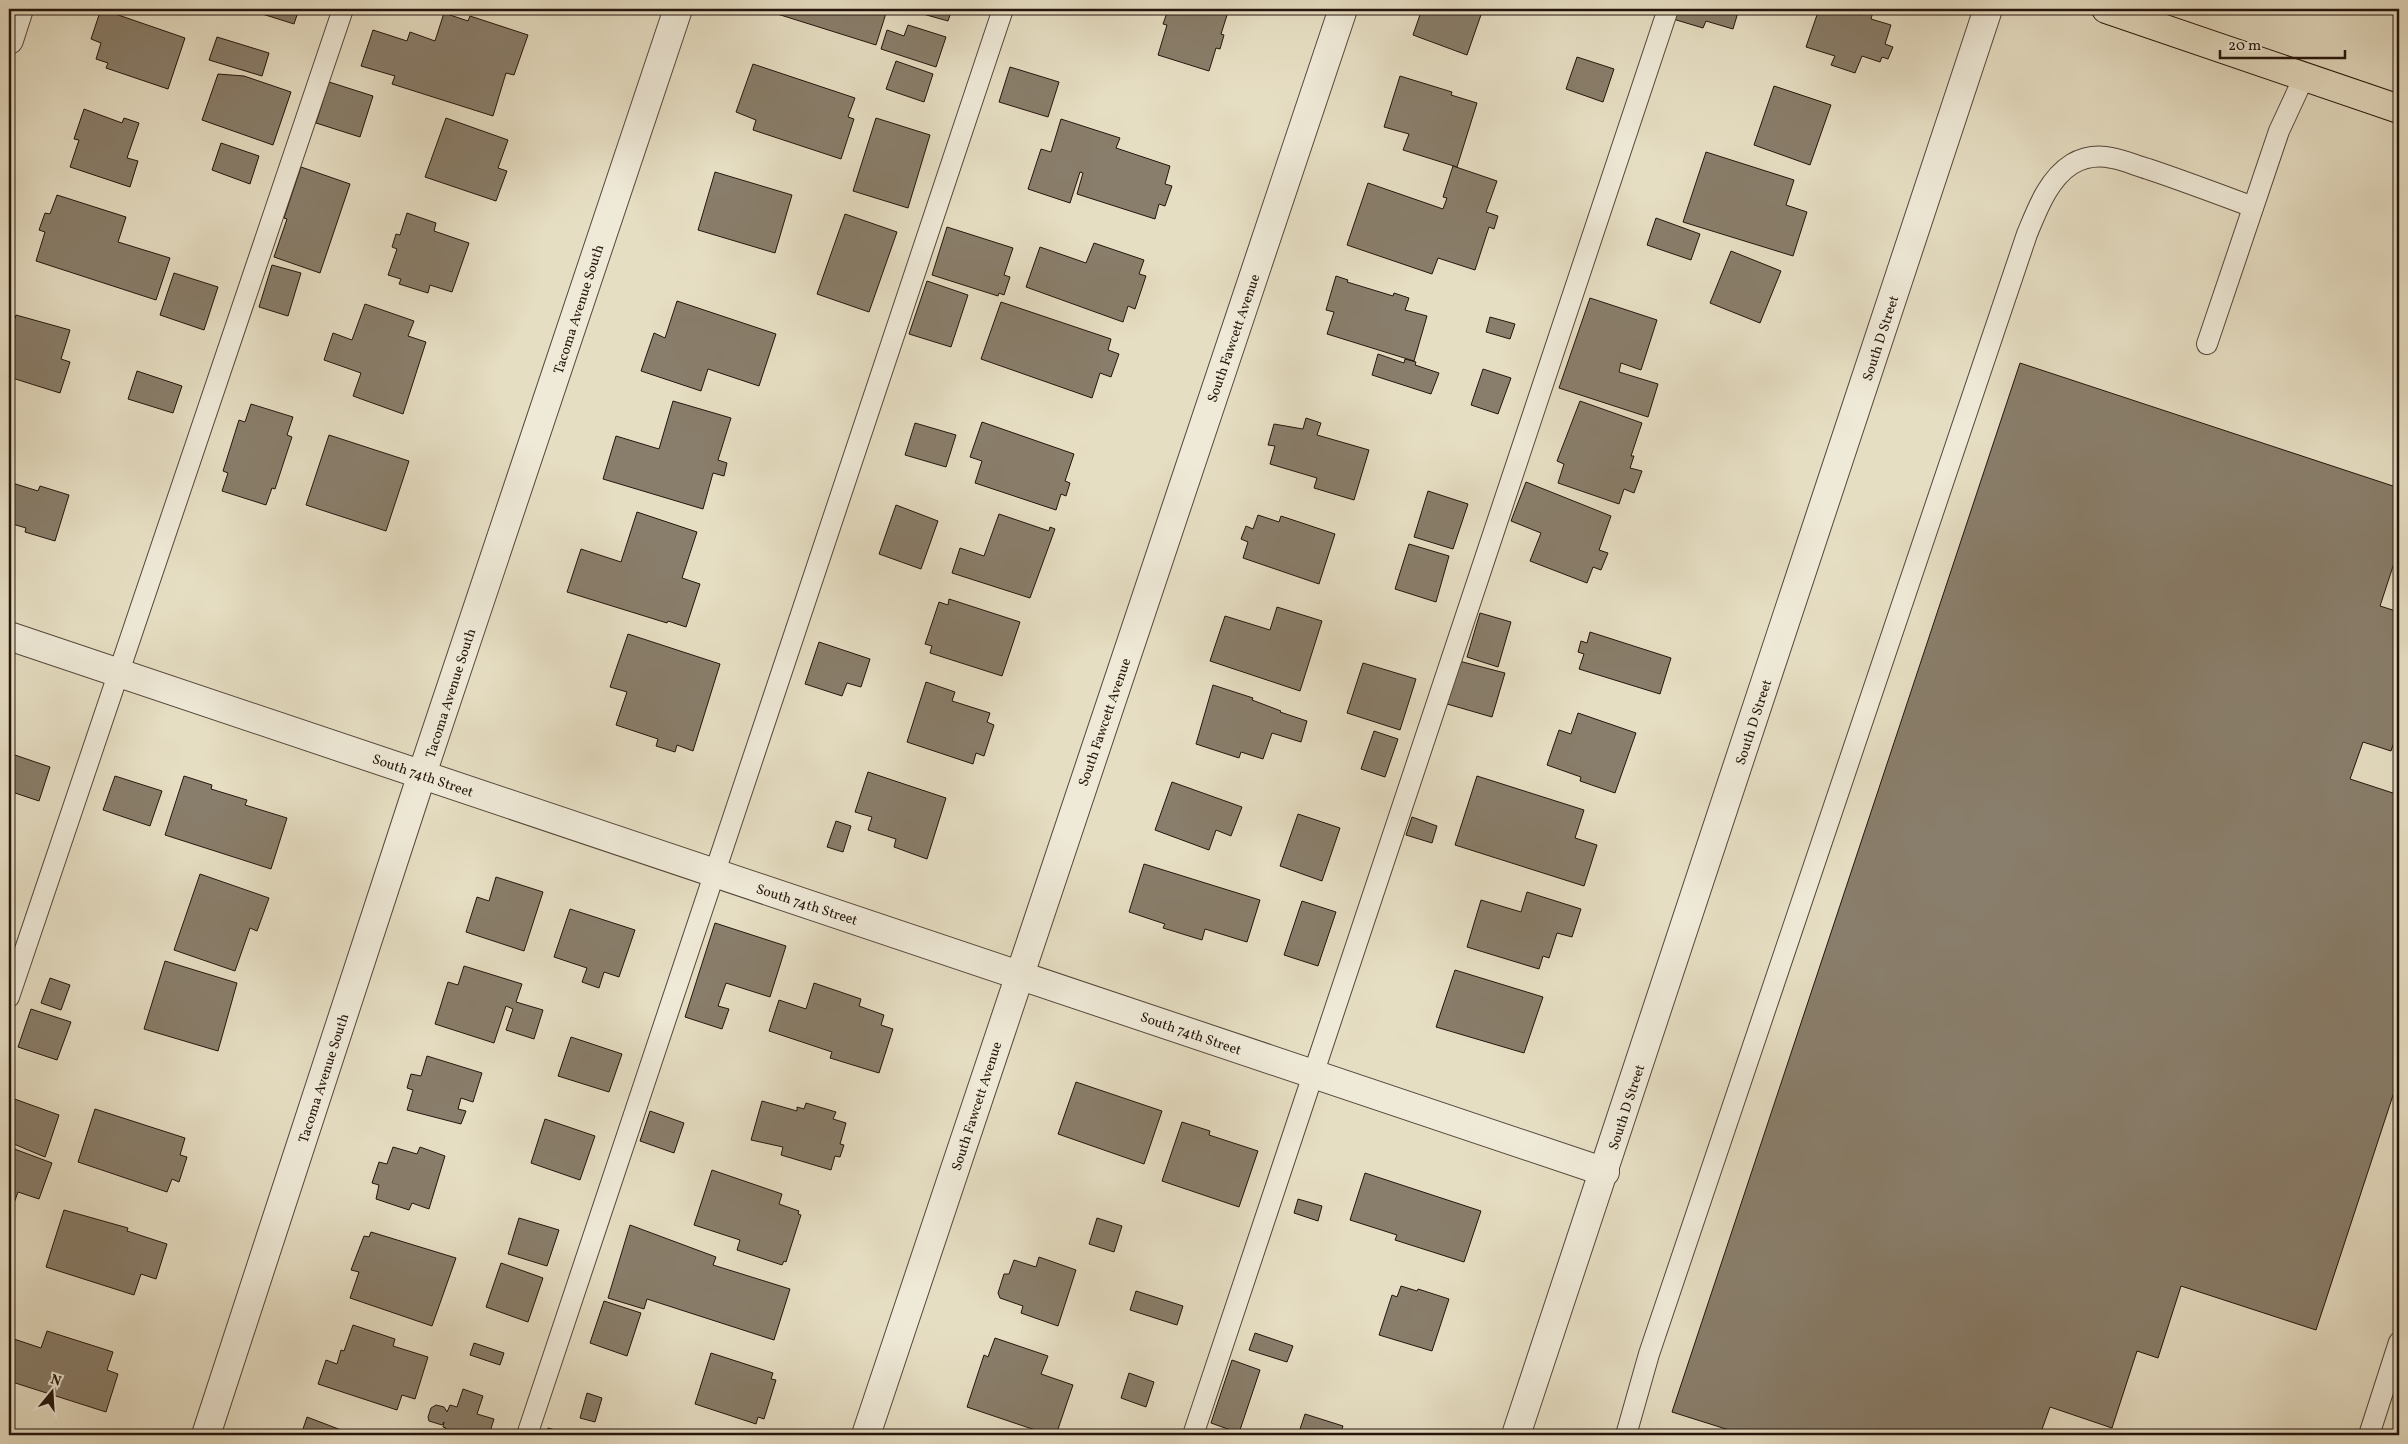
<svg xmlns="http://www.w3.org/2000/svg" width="2408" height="1444" font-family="Vollkorn,serif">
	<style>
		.building { fill: #897e6b; stroke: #25150c }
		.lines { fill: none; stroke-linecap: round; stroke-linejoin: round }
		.service-casing { stroke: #55473a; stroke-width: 22 }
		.minor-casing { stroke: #55473a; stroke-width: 30 }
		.primary-casing { stroke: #25150c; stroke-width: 30 }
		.service { stroke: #efead8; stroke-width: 20 }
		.minor { stroke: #efead8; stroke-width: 28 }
		.primary { stroke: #e6dec3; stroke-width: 28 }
		.labels { text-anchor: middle; stroke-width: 4; stroke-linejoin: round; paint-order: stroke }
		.street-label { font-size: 14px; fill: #25150c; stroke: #efead8 }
	</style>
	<rect width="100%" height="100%" fill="#e6dec3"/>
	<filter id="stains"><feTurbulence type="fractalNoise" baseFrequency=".004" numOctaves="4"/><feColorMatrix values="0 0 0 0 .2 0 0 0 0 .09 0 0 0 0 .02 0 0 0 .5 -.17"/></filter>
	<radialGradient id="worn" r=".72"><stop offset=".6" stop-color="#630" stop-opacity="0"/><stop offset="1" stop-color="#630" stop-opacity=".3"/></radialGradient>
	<g class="building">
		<polygon points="101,9 185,38 168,89 106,68 108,63 96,59 101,43 91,39"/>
		<polygon points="257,9 299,9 294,24 256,12"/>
		<polygon points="772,9 882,9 887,10 876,45 771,12"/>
		<polygon points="925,9 952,9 948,21 923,14"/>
		<polygon points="1174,9 1218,9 1228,12 1221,34 1224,35 1220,49 1216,48 1209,71 1158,55 1167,25 1163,24 1168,10 1173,12"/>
		<polygon points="1422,9 1483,9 1467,55 1413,35"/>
		<polygon points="1625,9 1641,9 1640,14"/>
		<polygon points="1676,9 1739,9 1733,29 1706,21 1703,28 1673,19"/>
		<polygon points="1819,9 1841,9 1860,15 1862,9 1873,12 1871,19 1891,25 1885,44 1893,47 1888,59 1882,57 1880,62 1862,56 1855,73 1831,65 1835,56 1806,47"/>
		<polygon points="444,13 468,21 470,16 528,35 514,75 506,73 493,116 392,84 395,76 361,66 373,30 407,41 410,32 435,41"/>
		<polygon points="908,25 946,37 936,67 881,49 887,30 904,36"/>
		<polygon points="217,37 269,53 262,76 209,60"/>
		<polygon points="1577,57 1614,69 1603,102 1566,89"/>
		<polygon points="896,61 933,74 924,102 886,89"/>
		<polygon points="753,64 855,98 848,117 854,119 841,159 753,130 756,120 736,112"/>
		<polygon points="1010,67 1059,82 1048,117 999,102"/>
		<polygon points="218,74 244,76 291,92 273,145 202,120"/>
		<polygon points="1400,76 1452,92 1451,95 1477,103 1457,167 1403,150 1409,134 1384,127"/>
		<polygon points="329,82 373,96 360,137 316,123"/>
		<polygon points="1774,86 1831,105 1810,165 1754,145"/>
		<polygon points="84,109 122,123 124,118 139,123 127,158 138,161 130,187 70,167 79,140 74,139"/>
		<polygon points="446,118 508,140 498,168 507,171 496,201 425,177"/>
		<polygon points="876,118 930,135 908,208 853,191"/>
		<polygon points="1061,119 1120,138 1116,148 1170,166 1165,184 1172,186 1165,206 1159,204 1155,219 1077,194 1083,173 1080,172 1070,203 1028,189 1041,149 1051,152"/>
		<polygon points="221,143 259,156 250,184 212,170"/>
		<polygon points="1706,152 1794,180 1786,205 1807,212 1793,256 1683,222"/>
		<polygon points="1453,166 1497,181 1486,212 1498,216 1494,229 1489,227 1475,270 1438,258 1432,274 1347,245 1368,183 1443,209 1447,198 1443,197"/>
		<polygon points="301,167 350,184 320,273 274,257 287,219 284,218"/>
		<polygon points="715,172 792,195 775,253 698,230"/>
		<polygon points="57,195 126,217 118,242 170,258 156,300 36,261 45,232 39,230 45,213 50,214"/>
		<polygon points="407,213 436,223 434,231 469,243 452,292 430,285 428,293 399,284 401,279 388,275 397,249 392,247 396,234 400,235"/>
		<polygon points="845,214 897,232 869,312 817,294"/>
		<polygon points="1656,218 1700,234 1691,260 1647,245"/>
		<polygon points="947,227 1013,248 1004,275 1010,277 1004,295 999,293 998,296 932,275"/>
		<polygon points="1094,243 1144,260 1139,274 1146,276 1135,309 1128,306 1123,322 1026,287 1040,247 1086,263"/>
		<polygon points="1731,251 1781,271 1760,323 1710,303"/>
		<polygon points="272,265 301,273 288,316 259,307"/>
		<polygon points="174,273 218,287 204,330 160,315"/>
		<polygon points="1336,276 1348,280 1347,282 1393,296 1394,293 1409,298 1405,310 1427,316 1414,361 1327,334 1334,312 1326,310"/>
		<polygon points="927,281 968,295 951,347 909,334"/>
		<polygon points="1590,298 1657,320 1641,370 1621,363 1619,372 1658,384 1648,417 1559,388"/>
		<polygon points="677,301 776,334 759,386 708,369 701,391 641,371 654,333 665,338"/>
		<polygon points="1001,302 1111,339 1108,350 1119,354 1111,377 1100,373 1092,398 981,359"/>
		<polygon points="365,304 414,321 408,336 426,342 403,414 353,396 361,373 324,360 333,333 352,340"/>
		<polygon points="16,315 70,330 61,359 70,362 60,393 9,377 9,337"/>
		<polygon points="1490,317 1515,324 1510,339 1486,332"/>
		<polygon points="1378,354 1404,363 1405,359 1416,362 1415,365 1439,373 1431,394 1372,375"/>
		<polygon points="2020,363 2399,488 2399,548 2380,606 2399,612 2399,728 2391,751 2363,742 2350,779 2399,795 2399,1077 2316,1330 2181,1286 2158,1358 2137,1351 2112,1428 2050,1407 2040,1435 1745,1435 1672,1412"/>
		<polygon points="1483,369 1511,378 1498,414 1471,405"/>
		<polygon points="137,371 182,386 173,413 128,399"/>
		<polygon points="673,401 731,418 718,460 727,463 724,476 713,473 703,509 603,479 616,436 659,449"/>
		<polygon points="1580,401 1642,423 1631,456 1634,456 1630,468 1642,471 1634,493 1624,489 1619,504 1558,483 1564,464 1557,461"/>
		<polygon points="251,404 293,417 287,435 292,437 275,489 272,488 266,505 222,491 228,473 223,471 239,420 245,422"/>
		<polygon points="1306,418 1321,423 1317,435 1369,450 1354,500 1314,488 1317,478 1270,464 1275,446 1268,445 1274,424 1303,429"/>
		<polygon points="982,422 1074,454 1065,481 1070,483 1066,496 1061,494 1056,510 975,483 982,461 970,457"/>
		<polygon points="915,423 956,435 946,467 905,455"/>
		<polygon points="329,435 409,461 386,531 306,505"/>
		<polygon points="9,454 13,455 9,468"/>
		<polygon points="9,482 38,491 40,486 69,495 55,541 25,532 26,528 9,523"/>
		<polygon points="1526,482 1611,516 1599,550 1608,553 1601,570 1593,567 1587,583 1530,561 1541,533 1511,521"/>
		<polygon points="1428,491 1468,504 1453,549 1414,537"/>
		<polygon points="896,505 938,521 921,569 879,554"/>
		<polygon points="637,512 697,532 682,578 700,584 686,627 668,621 667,623 567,592 581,549 621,562"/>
		<polygon points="999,514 1049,531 1050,527 1055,529 1030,598 952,573 960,548 984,556"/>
		<polygon points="1258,515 1279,522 1281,516 1335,534 1319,584 1243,558 1248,542 1241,539 1246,526 1253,529"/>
		<polygon points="1409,544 1449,556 1436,602 1395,589"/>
		<polygon points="949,599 1020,622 1002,676 930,653 932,646 925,644 939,602 948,605"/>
		<polygon points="1277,607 1322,621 1300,691 1210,661 1225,616 1270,630"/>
		<polygon points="1480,613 1511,622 1498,667 1467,657"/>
		<polygon points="1590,632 1671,658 1660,694 1579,669 1584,654 1578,652 1581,641 1587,643"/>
		<polygon points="628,634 720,664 693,751 677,745 675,752 656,746 658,739 616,725 627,692 610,687"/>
		<polygon points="819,642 870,659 861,687 847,683 842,696 805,684"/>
		<polygon points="1459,661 1505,673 1492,717 1447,704"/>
		<polygon points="1363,663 1416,679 1400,730 1347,713"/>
		<polygon points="926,682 955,692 952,701 990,713 987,722 994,725 984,756 976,753 973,764 907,742"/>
		<polygon points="1213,685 1253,698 1252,700 1281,711 1280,712 1307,721 1301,742 1272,733 1263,759 1241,752 1239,758 1196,744"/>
		<polygon points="1578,713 1636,733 1615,793 1580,781 1581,777 1547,765 1559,730 1571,734"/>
		<polygon points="1374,731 1398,739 1385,777 1361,769"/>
		<polygon points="9,753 50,767 39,801 9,791"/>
		<polygon points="868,772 946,798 927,859 894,847 896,839 868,830 872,817 855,812"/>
		<polygon points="115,776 162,791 150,826 103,810"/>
		<polygon points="184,776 212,785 211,789 247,800 245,805 287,818 271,869 165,835"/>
		<polygon points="1477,776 1584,810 1575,838 1597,845 1584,886 1455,845"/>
		<polygon points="1172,782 1242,807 1231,836 1216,830 1209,850 1155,830"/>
		<polygon points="1298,814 1340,828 1322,881 1280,866"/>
		<polygon points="1412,817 1437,826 1432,843 1406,835"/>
		<polygon points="836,821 851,826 843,852 827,847"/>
		<polygon points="1144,864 1260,900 1247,942 1205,929 1202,940 1163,928 1165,924 1129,912"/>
		<polygon points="200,874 269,898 257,931 250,928 235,971 174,950"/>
		<polygon points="496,877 543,892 524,951 466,932 477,897 489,901"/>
		<polygon points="1527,892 1581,909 1572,937 1557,933 1549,958 1543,956 1539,969 1467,947 1481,900 1521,912"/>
		<polygon points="1302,901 1336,912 1318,966 1284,955"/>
		<polygon points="570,909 635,930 619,977 604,972 599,988 582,982 587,968 554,957"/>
		<polygon points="715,923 786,946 770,997 726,983 718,1006 729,1009 722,1029 685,1017"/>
		<polygon points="165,961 237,983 218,1051 144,1029"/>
		<polygon points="464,966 522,984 516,1002 543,1010 534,1039 506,1030 513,1009 506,1006 494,1043 435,1024 448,982 458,985"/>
		<polygon points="1455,970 1543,997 1524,1053 1436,1027"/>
		<polygon points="50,978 70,985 61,1010 41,1003"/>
		<polygon points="814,983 861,999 859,1006 884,1015 881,1025 893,1029 879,1073 830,1058 832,1052 769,1031 779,1000 806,1009"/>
		<polygon points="31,1009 71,1022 57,1060 18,1047"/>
		<polygon points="571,1037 622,1054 609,1092 558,1076"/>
		<polygon points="427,1056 482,1073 473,1102 461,1098 458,1109 466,1111 461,1124 407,1110 413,1090 407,1088 411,1074 421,1076"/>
		<polygon points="1076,1082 1162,1111 1144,1164 1058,1134"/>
		<polygon points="9,1097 59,1115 45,1157 9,1142"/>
		<polygon points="762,1101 797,1111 797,1107 804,1109 806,1103 836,1112 833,1119 846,1123 840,1144 844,1145 840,1157 835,1156 831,1170 781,1155 783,1147 751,1140"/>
		<polygon points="95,1109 185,1138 180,1155 187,1157 179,1182 172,1179 167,1192 78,1162"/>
		<polygon points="650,1111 684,1123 674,1153 640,1141"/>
		<polygon points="545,1119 595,1136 580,1180 531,1163"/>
		<polygon points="1182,1122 1210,1131 1209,1135 1258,1151 1239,1207 1162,1181"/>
		<polygon points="9,1147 52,1163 39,1199 18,1192 9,1217"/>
		<polygon points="393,1147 417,1154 420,1147 445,1156 429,1209 412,1203 409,1210 376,1199 379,1185 372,1183 379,1162 387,1164"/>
		<polygon points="712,1170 782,1194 779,1204 799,1211 798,1214 801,1215 786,1262 784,1261 782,1265 737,1250 740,1240 694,1225"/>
		<polygon points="1365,1173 1481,1211 1464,1262 1395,1240 1397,1235 1350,1220"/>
		<polygon points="1298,1199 1322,1206 1318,1221 1294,1213"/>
		<polygon points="64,1210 128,1228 127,1231 167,1244 156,1279 141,1274 134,1295 46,1267"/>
		<polygon points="519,1218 559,1230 547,1266 508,1254"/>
		<polygon points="1097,1218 1122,1226 1114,1252 1089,1244"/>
		<polygon points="630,1225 716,1257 713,1265 790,1289 774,1340 647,1299 644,1309 608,1298"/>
		<polygon points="371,1232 456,1258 432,1326 350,1298 359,1272 351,1270 364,1236 369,1237"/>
		<polygon points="1039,1257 1076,1270 1058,1326 1021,1313 1023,1306 1000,1298 998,1293 1004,1274 1009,1274 1014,1260 1036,1267"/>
		<polygon points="501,1263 543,1278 528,1322 486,1307"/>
		<polygon points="1401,1286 1417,1291 1418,1289 1449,1299 1432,1351 1379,1335 1392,1295 1397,1297"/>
		<polygon points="1136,1291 1183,1306 1177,1325 1130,1310"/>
		<polygon points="604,1301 641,1313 627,1356 590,1343"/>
		<polygon points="353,1325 395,1339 393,1346 428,1357 415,1399 402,1395 397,1410 318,1384 326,1360 337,1364 341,1350 344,1351"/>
		<polygon points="47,1331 113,1352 107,1370 118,1374 106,1412 9,1381 11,1338 41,1348"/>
		<polygon points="1255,1333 1293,1346 1287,1362 1249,1350"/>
		<polygon points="995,1338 1048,1356 1041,1374 1073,1385 1056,1435 1050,1435 967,1407 984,1355 988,1357"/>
		<polygon points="474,1343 504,1353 500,1365 470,1355"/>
		<polygon points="711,1353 773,1373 771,1379 776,1380 764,1419 758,1417 756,1424 695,1404"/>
		<polygon points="1232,1360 1260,1370 1239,1433 1211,1423"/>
		<polygon points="1129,1373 1154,1382 1146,1407 1121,1398"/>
		<polygon points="463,1389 483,1396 477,1414 494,1419 489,1435 443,1435 446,1428 443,1427 444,1422 442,1425 429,1421 428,1417 431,1408 436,1405 444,1407 447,1412 450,1405 457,1407"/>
		<polygon points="587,1393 602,1398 595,1422 580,1418"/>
		<polygon points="1305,1414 1343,1426 1340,1435 1298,1435"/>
		<polygon points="307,1417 349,1433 348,1435 301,1435"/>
		<polygon points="548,1428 573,1435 546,1435"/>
		<polygon points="18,1430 30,1434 31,1431 45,1435 17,1435"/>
	</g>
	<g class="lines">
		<g class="service-casing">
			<g id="service">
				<polyline points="2207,344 2279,131 2304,77"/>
				<polyline points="9,997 343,9"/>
				<polyline points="527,1435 1003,9"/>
				<polyline points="1193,1435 1668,9"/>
				<path d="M1626 1435 1649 1354 2027 234C2037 210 2048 179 2072 164 2084 157 2098 155 2112 158 2124 160 2137 166 2148 169 2184 181 2218 194 2253 207"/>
				<polyline points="2369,1435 2399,1342"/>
			</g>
		</g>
		<g class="minor-casing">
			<g id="minor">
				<polyline points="9,40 19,9"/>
				<polyline points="9,636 1605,1172"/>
				<polyline points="206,1435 422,774 678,9"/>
				<polyline points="866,1435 1343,9"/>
				<polyline points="1516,1435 1988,9"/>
			</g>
		</g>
		<g class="primary-casing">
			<polyline id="primary" points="2106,9 2399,109"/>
		</g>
		<use href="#service" class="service"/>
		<use href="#minor" class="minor"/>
		<use href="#primary" class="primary"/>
	</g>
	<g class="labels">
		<g class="street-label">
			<text transform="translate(578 309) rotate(-72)" y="5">Tacoma Avenue South</text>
			<text transform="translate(1233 338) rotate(-71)" y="5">South Fawcett Avenue</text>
			<text transform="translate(1880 338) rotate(-72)" y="5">South D Street</text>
			<text transform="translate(450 693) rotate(-72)" y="5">Tacoma Avenue South</text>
			<text transform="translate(1104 722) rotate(-71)" y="5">South Fawcett Avenue</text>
			<text transform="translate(1753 722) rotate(-72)" y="5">South D Street</text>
			<text transform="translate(423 775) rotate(19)" y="5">South 74th Street</text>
			<text transform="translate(807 904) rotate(18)" y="5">South 74th Street</text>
			<text transform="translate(1191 1033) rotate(19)" y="5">South 74th Street</text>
			<text transform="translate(323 1078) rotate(-72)" y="5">Tacoma Avenue South</text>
			<text transform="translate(976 1106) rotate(-72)" y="5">South Fawcett Avenue</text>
			<text transform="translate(1626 1107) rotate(-72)" y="5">South D Street</text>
		</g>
	</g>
	<rect width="2408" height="1444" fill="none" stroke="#e6dec3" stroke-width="30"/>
	<rect x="10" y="10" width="2388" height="1424" fill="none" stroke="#25150c" stroke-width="2.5"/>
	<rect x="15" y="15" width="2378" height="1414" fill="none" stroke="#25150c"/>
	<g transform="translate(52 1392) rotate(18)" stroke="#efead8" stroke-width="4" paint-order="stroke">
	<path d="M0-4L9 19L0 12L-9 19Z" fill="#25150c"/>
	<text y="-8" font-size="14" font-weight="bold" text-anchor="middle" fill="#25150c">N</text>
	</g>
	<path d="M2220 50v8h125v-8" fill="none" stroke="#25150c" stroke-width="2.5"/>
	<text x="2228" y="50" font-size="15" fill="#25150c" stroke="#efead8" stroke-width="4" paint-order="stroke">20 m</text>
	<rect width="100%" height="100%" filter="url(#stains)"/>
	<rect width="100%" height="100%" fill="url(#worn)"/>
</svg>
